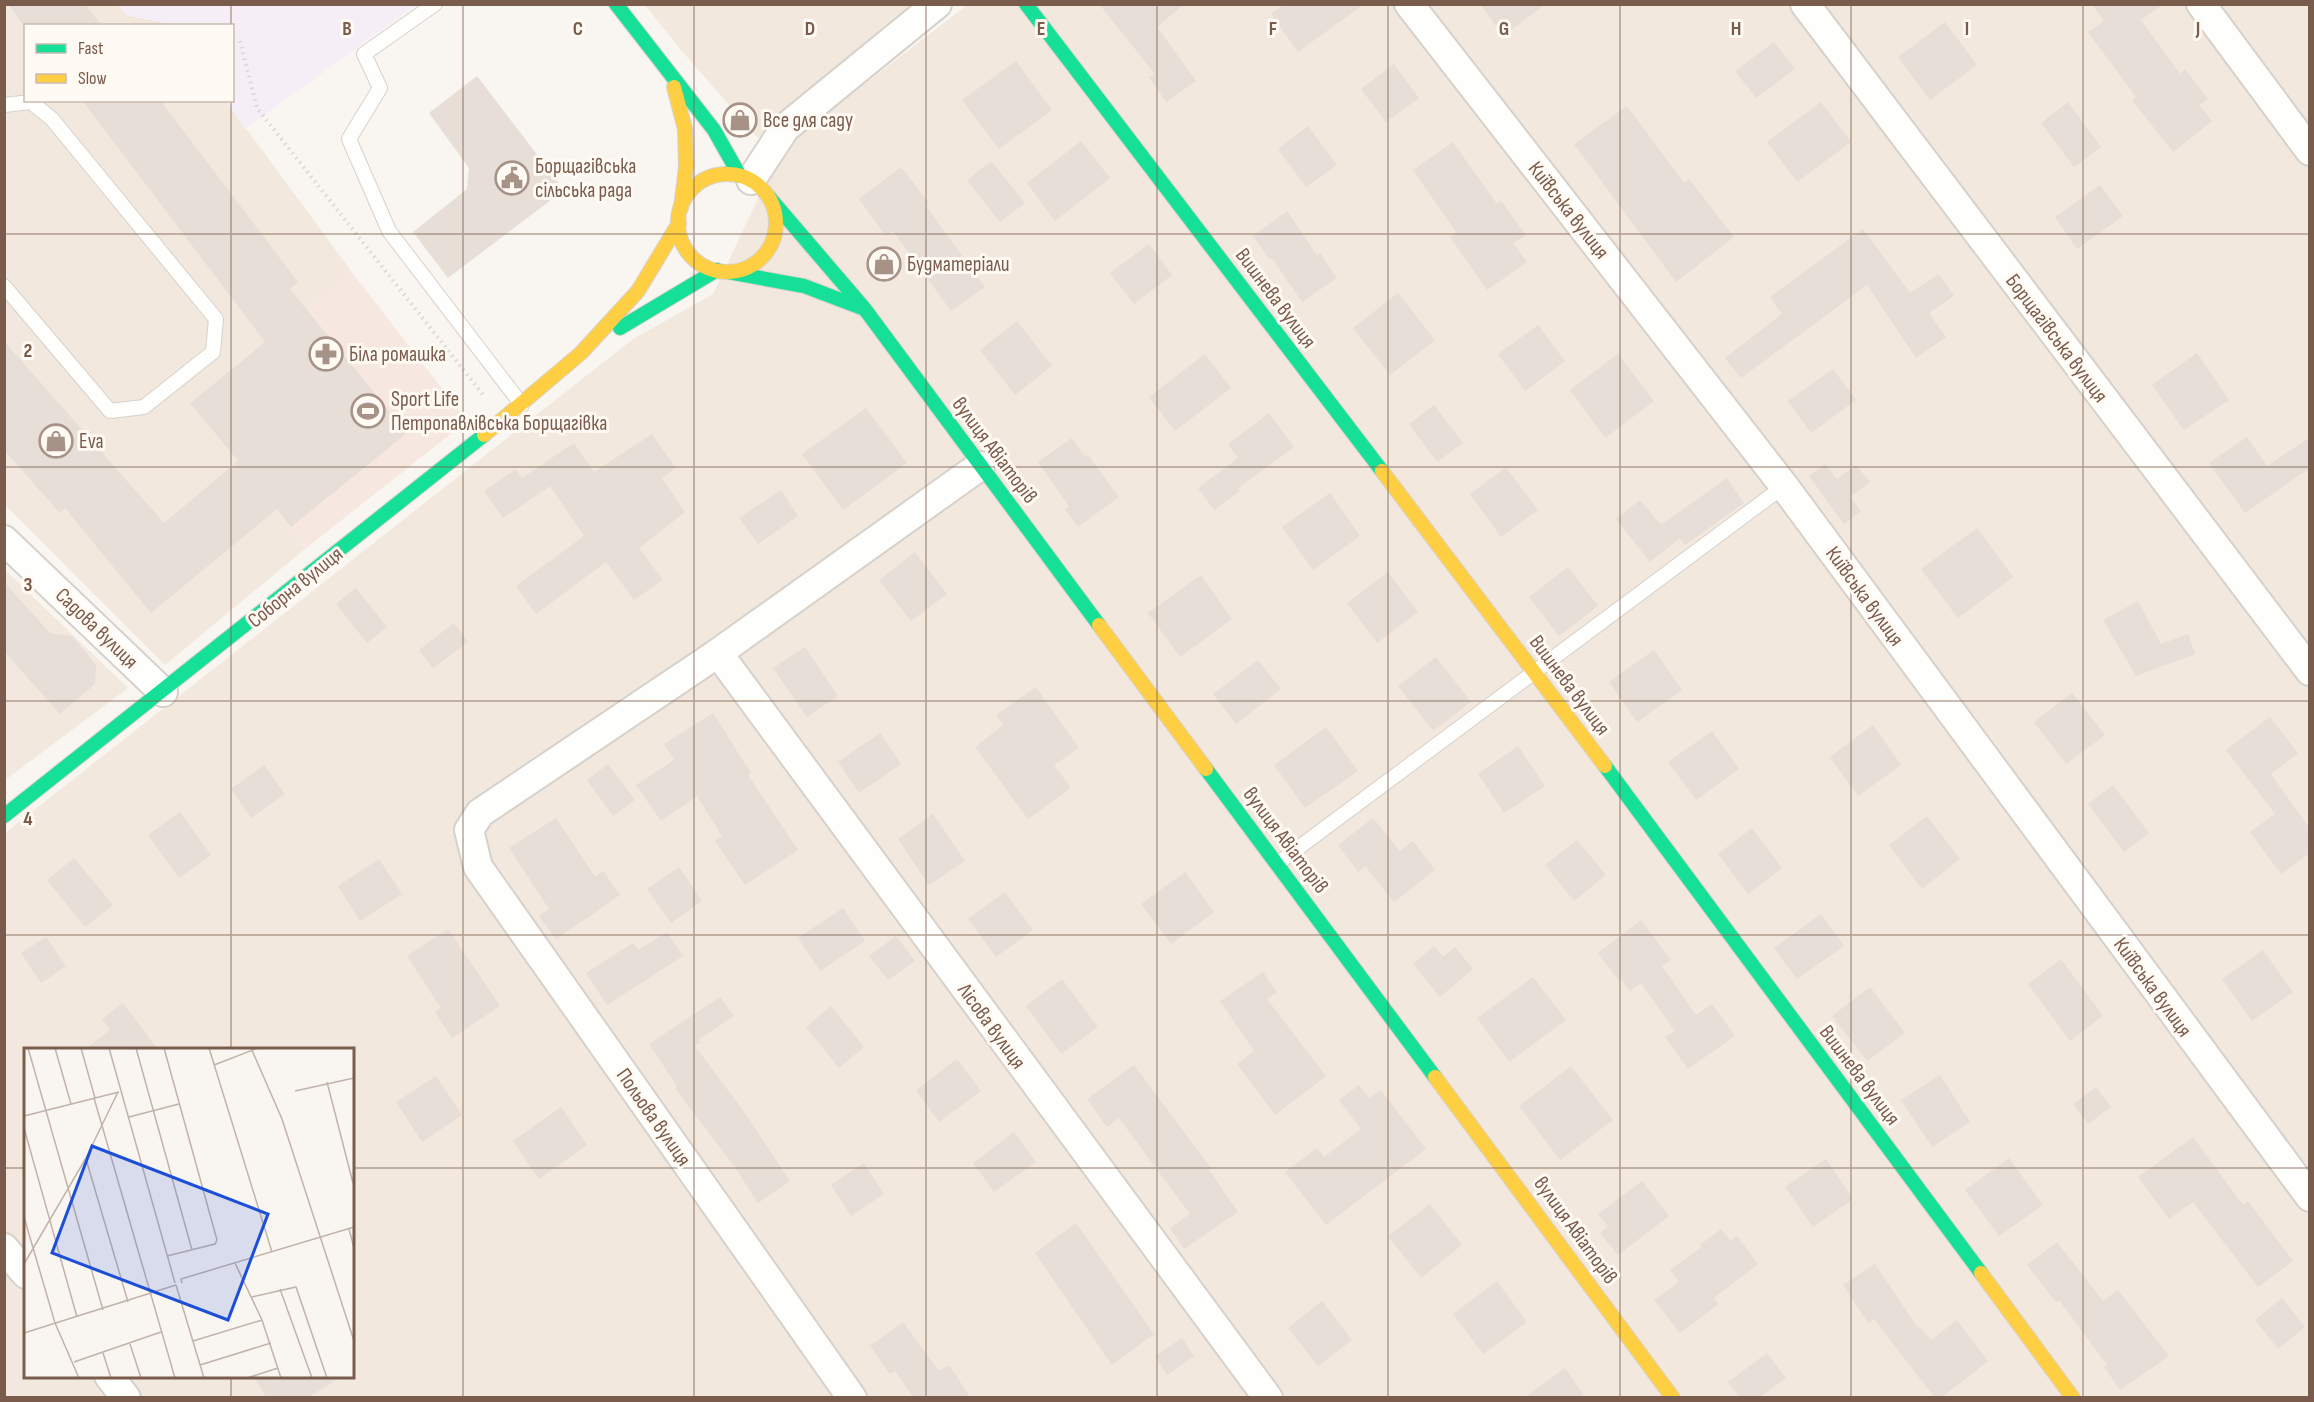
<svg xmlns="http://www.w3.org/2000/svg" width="2314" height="1402" font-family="'Sofia Sans Condensed',sans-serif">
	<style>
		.residential { fill: #f2e8de; fill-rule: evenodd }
		.commercial { fill: #f6e8e1 }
		.education { fill: #f6eef6 }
		.building { fill: #e6ded7 }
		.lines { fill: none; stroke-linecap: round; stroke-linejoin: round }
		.lane-casing { stroke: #d7d1cb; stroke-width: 16 }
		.street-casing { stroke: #d7d1cb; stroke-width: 32 }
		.fast-casing { stroke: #d9d2cb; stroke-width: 16 }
		.slow-casing { stroke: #d9d2cb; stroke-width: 16 }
		.path { stroke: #dcd5d0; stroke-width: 4; stroke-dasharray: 1.5 4.5; stroke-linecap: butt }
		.lane { stroke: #fefefd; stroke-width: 14 }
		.street { stroke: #fefefd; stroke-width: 28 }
		.fast { stroke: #16e098; stroke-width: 14 }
		.slow { stroke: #ffcf43; stroke-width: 14 }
		.grid { fill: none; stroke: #7a5c4d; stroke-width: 1.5; stroke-opacity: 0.55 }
		.labels { text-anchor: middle; stroke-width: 6; stroke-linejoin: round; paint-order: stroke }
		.poi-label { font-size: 21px; fill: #7a5c4d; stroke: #fffaf3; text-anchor: start }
		.street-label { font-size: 21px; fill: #7a5c4d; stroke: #fffaf3 }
		.inset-road { fill: none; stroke: #c2b3aa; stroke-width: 1.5 }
		.view { fill: #1d4ed8; fill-opacity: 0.15; stroke: #1d4ed8; stroke-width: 3 }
		.inset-edge { fill: none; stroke: #7a5c4d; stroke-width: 3 }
		.grid-label { font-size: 20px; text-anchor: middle; font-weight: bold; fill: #7a5c4d; stroke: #fffaf3; stroke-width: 6; stroke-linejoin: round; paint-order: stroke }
	</style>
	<rect width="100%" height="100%" fill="#f9f5f0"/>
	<g class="residential">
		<polygon points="4,5 118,5 127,15 174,24 26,26 26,100 226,101 351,271 191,402 305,549 165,665 5,505"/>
		<polygon points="645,5 916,5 758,138 681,50"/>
		<path d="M967 5H2309V1397L5 1398V833L633 339 713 294 782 148ZM26 1050H352V1376H26Z"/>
		<polygon points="5,570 128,688 5,780"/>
	</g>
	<polygon class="commercial" points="351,271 467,421 305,549 190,403"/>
	<polygon class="education" points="118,5 416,5 245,129 226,101 232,100 232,26 175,25 126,15"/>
	<g class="building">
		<polygon points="8,4 85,4 102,26 24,26"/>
		<polygon points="1099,4 1184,4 1157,27 1196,81 1166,102 1149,77 1155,74"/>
		<polygon points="1285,4 1364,4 1298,52 1271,14"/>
		<polygon points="1480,4 1546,4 1503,36"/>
		<polygon points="2092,4 2163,4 2141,20 2180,74 2185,69 2208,99 2199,105 2212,121 2173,152 2132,100 2136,97 2088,32 2104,21"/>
		<polygon points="1945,22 1977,65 1930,100 1898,57"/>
		<polygon points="1774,42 1795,69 1756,98 1735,71"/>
		<polygon points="1016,61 1052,110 999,149 962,100"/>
		<polygon points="1394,64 1419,98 1386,122 1361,89"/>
		<polygon points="477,76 564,190 448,278 413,232 467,189 469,168 429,113"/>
		<polygon points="82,100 160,100 298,282 290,289 407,433 291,527 277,509 151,613 65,508 60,513 4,450 4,341 164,523 238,461 190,403 265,342"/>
		<polygon points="1821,102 1851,142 1797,182 1767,142"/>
		<polygon points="2068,102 2101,147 2074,167 2041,123"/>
		<polygon points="1627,106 1684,183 1689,179 1734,237 1676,282 1574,144"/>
		<polygon points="1308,126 1337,165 1306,187 1278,149"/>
		<polygon points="1081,141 1110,178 1055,221 1027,183"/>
		<polygon points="1453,142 1497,204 1501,201 1526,235 1513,243 1527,262 1487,290 1450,237 1456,232 1413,170"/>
		<polygon points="991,161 1025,203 1000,222 967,180"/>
		<polygon points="901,167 929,203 926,206 985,287 951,311 893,231 886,236 859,199"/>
		<polygon points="2100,185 2123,216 2077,249 2055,217"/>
		<polygon points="1287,211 1317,255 1320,253 1337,278 1302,302 1272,258 1270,260 1253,236"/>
		<polygon points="1863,229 1910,293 1939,274 1954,296 1929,313 1946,337 1916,358 1867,285 1741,378 1725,358 1782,314 1770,297"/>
		<polygon points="1149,244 1172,275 1134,304 1110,273"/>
		<polygon points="1398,293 1435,340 1390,375 1353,328"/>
		<polygon points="1017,321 1052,366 1015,395 980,350"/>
		<polygon points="1538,325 1565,361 1525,391 1498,354"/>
		<polygon points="2197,353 2229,400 2184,430 2152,385"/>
		<polygon points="1205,354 1231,388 1175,431 1149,397"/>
		<polygon points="1618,354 1654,401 1605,438 1570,390"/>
		<polygon points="1833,369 1856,400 1811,433 1788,401"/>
		<polygon points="1434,405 1463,443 1437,462 1409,424"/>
		<polygon points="866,408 907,463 843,510 802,454"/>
		<polygon points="1269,413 1294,447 1238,488 1240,491 1214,510 1198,488 1238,458 1228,444"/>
		<polygon points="652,434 676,468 662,478 685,512 639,548 663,580 634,600 606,562 536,614 516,586 584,536 550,486 503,518 484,491 516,469 522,478 574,443 594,472"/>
		<polygon points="2247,437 2267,466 2310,437 2310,468 2245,513 2209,463"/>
		<polygon points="1072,438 1085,457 1088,455 1119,497 1078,527 1065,509 1069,506 1038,462"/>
		<polygon points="1825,464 1837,479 1856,465 1870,482 1850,497 1861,511 1844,524 1809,476"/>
		<polygon points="1506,467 1538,510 1501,537 1470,494"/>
		<polygon points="1727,478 1744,503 1685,545 1680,538 1650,562 1616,519 1640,500 1661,525"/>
		<polygon points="781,490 798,516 758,544 739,518"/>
		<polygon points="1330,493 1360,536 1313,570 1282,527"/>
		<polygon points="1977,528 2013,577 1958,618 1921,569"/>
		<polygon points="915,552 947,594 911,621 879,580"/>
		<polygon points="1568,567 1598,606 1559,636 1529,597"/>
		<polygon points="1388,572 1418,612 1377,643 1347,603"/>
		<polygon points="1201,575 1232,619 1180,657 1148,613"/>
		<polygon points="4,582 50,633 72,636 96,665 95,684 60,714 4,651"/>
		<polygon points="356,588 387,627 367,643 336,604"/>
		<polygon points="2138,601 2161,644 2188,634 2195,654 2136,676 2103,620"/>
		<polygon points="454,623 468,642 433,668 419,650"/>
		<polygon points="805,647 838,696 807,717 773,668"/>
		<polygon points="1654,650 1682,690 1637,722 1609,682"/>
		<polygon points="1436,657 1471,702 1433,731 1398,686"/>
		<polygon points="1258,660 1281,689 1236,724 1213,694"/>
		<polygon points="1036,687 1079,748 1054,765 1071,788 1028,819 975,747 1003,725 996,715"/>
		<polygon points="2072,693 2105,735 2066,764 2034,722"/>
		<polygon points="713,713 751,773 748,775 798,850 745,885 715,841 722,836 697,796 661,821 636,785 674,760 664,744"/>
		<polygon points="2270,717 2298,753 2271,774 2310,829 2310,853 2281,874 2250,832 2275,814 2226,750"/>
		<polygon points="1873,725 1901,765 1858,796 1830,757"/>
		<polygon points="1326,727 1358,771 1305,808 1274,765"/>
		<polygon points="1712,731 1739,769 1696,800 1668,762"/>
		<polygon points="880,733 901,764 859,793 838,762"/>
		<polygon points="1518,746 1545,786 1504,813 1478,774"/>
		<polygon points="608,764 635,800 613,816 587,780"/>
		<polygon points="264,765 285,794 251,818 231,789"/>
		<polygon points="2113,785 2149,833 2124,852 2088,804"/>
		<polygon points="180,812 211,855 179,878 148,835"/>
		<polygon points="933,814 965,861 929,885 898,839"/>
		<polygon points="1927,816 1960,859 1922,889 1889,845"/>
		<polygon points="556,818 595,877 603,871 620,895 556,939 539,916 549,909 509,848"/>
		<polygon points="1373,818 1400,851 1413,841 1435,870 1394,902 1365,866 1358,872 1338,845"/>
		<polygon points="1752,828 1782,868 1748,894 1718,854"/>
		<polygon points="1577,840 1606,875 1574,901 1545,865"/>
		<polygon points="74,858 113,905 85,927 47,880"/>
		<polygon points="379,859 402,894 360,921 338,886"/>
		<polygon points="679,867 702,901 671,923 647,889"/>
		<polygon points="1185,872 1214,912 1171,944 1141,904"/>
		<polygon points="1005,892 1033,930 996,957 968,919"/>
		<polygon points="843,908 865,941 820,971 798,938"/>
		<polygon points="1821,914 1844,946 1797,979 1774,948"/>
		<polygon points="1641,920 1671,960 1662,966 1696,1015 1712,1004 1735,1036 1688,1069 1665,1037 1675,1031 1641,983 1630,991 1621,979 1619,981 1598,953"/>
		<polygon points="448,929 500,1006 452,1038 435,1012 441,1008 407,956"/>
		<polygon points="667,932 683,956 607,1005 586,973 633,943 638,950"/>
		<polygon points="896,936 915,961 888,980 869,956"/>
		<polygon points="46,937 66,966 41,983 21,953"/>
		<polygon points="1434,946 1443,957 1455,947 1473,969 1440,997 1413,964"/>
		<polygon points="2263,950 2293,992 2252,1021 2222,979"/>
		<polygon points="2061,959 2103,1016 2070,1041 2028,984"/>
		<polygon points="1263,972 1277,992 1267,999 1326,1076 1275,1115 1237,1064 1254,1051 1220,1001"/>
		<polygon points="1533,977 1566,1020 1509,1062 1477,1018"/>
		<polygon points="1062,979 1098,1027 1061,1054 1026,1006"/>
		<polygon points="1870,987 1905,1033 1867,1061 1832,1016"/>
		<polygon points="720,997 734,1016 698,1040 700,1043 695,1046 745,1113 790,1181 758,1203 734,1166 675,1088 677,1086 649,1044"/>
		<polygon points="123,1003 158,1050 84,1050 110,1030 102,1019"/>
		<polygon points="831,1006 864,1047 839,1068 806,1027"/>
		<polygon points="957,1059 981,1091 939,1122 916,1090"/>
		<polygon points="1134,1065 1211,1168 1209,1170 1238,1212 1184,1249 1170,1228 1190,1214 1119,1118 1107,1127 1087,1099"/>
		<polygon points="1571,1066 1613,1120 1560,1160 1519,1106"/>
		<polygon points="1940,1075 1970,1122 1932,1147 1901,1100"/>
		<polygon points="436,1076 462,1115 422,1142 396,1102"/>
		<polygon points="1359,1085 1369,1098 1381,1090 1426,1149 1326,1225 1285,1172 1317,1148 1324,1157 1361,1129 1339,1100"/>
		<polygon points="2096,1087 2111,1107 2088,1124 2073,1104"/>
		<polygon points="561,1107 587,1145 539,1179 513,1141"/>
		<polygon points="1014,1132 1036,1162 994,1192 973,1163"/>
		<polygon points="2193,1137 2243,1205 2248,1201 2293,1261 2258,1287 2193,1202 2169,1219 2138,1177"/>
		<polygon points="2009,1158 2043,1205 1999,1236 1965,1190"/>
		<polygon points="1826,1159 1853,1199 1813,1227 1785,1187"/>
		<polygon points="864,1163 884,1194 851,1216 831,1185"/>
		<polygon points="1642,1181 1669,1216 1618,1255 1600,1233 1608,1226 1598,1214"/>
		<polygon points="1430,1204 1462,1245 1421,1278 1388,1236"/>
		<polygon points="1076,1223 1154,1334 1112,1365 1035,1253"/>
		<polygon points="1721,1229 1731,1241 1737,1236 1758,1264 1714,1298 1719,1304 1680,1333 1654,1300 1679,1282 1670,1270 1702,1247 1700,1245"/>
		<polygon points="2057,1242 2103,1301 2118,1290 2169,1356 2120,1390 2104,1367 2107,1365 2059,1300 2056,1302 2027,1265"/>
		<polygon points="1875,1264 1918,1328 1920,1327 1931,1340 1957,1320 1988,1361 1941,1398 1935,1398 1874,1319 1868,1323 1843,1285"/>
		<polygon points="1497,1281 1527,1322 1483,1354 1453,1314"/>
		<polygon points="2282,1298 2305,1327 2278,1349 2255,1320"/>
		<polygon points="1322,1301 1352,1340 1318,1366 1288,1328"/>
		<polygon points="903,1322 939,1371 949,1365 971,1398 914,1398 895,1371 890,1374 870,1346"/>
		<polygon points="1182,1338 1194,1356 1167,1375 1155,1356"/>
		<polygon points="1767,1353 1786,1378 1759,1398 1740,1398 1728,1382"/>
		<polygon points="1565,1368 1586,1398 1524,1398"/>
		<polygon points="254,1377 341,1377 307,1398 267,1398"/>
	</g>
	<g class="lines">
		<g class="lane-casing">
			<g id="lane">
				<polyline points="435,4 364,54 380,88 349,139 389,231 522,405"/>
				<polyline points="4,105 31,102 52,119 216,319 213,352 144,407 110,411 4,286"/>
				<polyline points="1278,863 1784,486"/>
			</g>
		</g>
		<g class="street-casing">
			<g id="street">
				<polyline points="1409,4 1784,486 2310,1197"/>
				<polyline points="1805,4 2310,671"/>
				<polyline points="2201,4 2310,151"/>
				<polyline points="751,180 785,128 937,4"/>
				<polyline points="4,540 163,692"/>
				<polyline points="718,653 1268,1398"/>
				<polyline points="4,1248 26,1274"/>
				<polyline points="109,1376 126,1398"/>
				<polyline points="852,1398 478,867 469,830 480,813 718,653 980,466"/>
			</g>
		</g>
		<g class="fast-casing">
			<g id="fast">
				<polyline points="616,4 714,130 740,176"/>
				<polyline points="1026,4 1382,471"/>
				<polyline points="769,197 864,308 1099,625"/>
				<polyline points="728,272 804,286 862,308"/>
				<polyline points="620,328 717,270"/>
				<polyline points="1605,766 1981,1273"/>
				<polyline points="1206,769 1435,1077"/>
				<polyline points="4,816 484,435"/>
			</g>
		</g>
		<g class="slow-casing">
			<g id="slow">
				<polyline points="674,87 685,129 686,167 681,208"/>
				<circle cx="727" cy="223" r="49"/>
				<polyline points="484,435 581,353 638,291 679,223"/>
				<polyline points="1382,471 1605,766"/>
				<polyline points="1099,625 1206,769"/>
				<polyline points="1435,1077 1673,1398"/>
				<polyline points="1981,1273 2073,1398"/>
			</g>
		</g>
		<polyline class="path" points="240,41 257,108 484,396"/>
		<use href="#lane" class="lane"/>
		<use href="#street" class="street"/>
		<use href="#fast" class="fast"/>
		<use href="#slow" class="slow"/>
	</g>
	<path class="grid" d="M231 4V26M463 4V1398M694 4V1398M926 4V1398M1157 4V1398M1388 4V1398M1620 4V1398M1851 4V1398M2083 4V1398M231 100V1050M4 234H2310M4 467H2310M4 701H2310M4 935H2310M4 1168H26M352 1168H2310M231 1376V1398"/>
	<defs>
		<g id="shop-ring" transform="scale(1.725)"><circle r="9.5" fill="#fffaf3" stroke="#a69286" stroke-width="1.5"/><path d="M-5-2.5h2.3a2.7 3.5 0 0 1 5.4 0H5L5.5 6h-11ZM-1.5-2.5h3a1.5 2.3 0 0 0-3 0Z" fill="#a69286"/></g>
		<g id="civic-ring" transform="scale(1.725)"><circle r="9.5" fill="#fffaf3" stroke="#a69286" stroke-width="1.5"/><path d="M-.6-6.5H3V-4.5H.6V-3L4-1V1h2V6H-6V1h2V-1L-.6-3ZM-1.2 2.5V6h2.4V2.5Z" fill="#a69286"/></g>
		<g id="pharmacy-ring" transform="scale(1.725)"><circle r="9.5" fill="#fffaf3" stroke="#a69286" stroke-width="1.5"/><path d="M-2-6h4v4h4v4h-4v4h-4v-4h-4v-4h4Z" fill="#a69286"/></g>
		<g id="stadium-ring" transform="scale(1.725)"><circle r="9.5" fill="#fffaf3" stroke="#a69286" stroke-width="1.5"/><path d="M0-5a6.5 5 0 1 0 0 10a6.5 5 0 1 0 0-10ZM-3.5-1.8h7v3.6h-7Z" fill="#a69286"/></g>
	</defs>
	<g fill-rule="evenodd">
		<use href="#shop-ring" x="740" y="120"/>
		<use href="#civic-ring" x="512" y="178"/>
		<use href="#shop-ring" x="884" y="264"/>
		<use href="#pharmacy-ring" x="326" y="354"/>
		<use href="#stadium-ring" x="368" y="411"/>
		<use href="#shop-ring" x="56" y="441"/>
	</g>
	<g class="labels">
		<g class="poi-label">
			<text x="763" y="127">Все для саду</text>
			<text x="535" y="173">Борщагівська<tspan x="535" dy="24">сільська рада</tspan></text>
			<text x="907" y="271">Будматеріали</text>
			<text x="349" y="361">Біла ромашка</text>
			<text x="391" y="406">Sport Life<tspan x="391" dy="24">Петропавлівська Борщагівка</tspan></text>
			<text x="79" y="448">Eva</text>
		</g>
		<g class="street-label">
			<text transform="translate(1569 210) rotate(52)" y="7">Київська вулиця</text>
			<text transform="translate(1276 298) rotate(53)" y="7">Вишнева вулиця</text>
			<text transform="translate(2057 338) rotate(53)" y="7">Борщагівська вулиця</text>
			<text transform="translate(995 450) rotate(53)" y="7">вулиця Авіаторів</text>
			<text transform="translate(295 587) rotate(-39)" y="7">Соборна вулиця</text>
			<text transform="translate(1865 596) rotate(54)" y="7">Київська вулиця</text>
			<text transform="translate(97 628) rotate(44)" y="7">Садова вулиця</text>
			<text transform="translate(1570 685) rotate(53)" y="7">Вишнева вулиця</text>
			<text transform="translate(1286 840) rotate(53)" y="7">вулиця Авіаторів</text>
			<text transform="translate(2153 987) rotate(54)" y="7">Київська вулиця</text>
			<text transform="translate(992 1026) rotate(54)" y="7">Лісова вулиця</text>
			<text transform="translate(1860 1075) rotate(53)" y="7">Вишнева вулиця</text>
			<text transform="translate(654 1117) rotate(55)" y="7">Польова вулиця</text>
			<text transform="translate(1576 1230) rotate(54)" y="7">вулиця Авіаторів</text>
		</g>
	</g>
	<g transform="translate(24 1048)">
		<rect width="330" height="330" fill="#f9f5f0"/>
		<path class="inset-road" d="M4 0 79 262M31 0 47 56M57 0 71 50M85 0 151 235M112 0 168 202M140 0 193 192 191 196 143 208M185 0 248 204M227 0 258 71 330 293M190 17 234 0M303 34 329 135M271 43 330 30M70 50 151 330M0 68 95 44M105 69 155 56M0 80 53 269M62 111 104 254M0 169 31 275 55 330M325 181 330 200M211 215 238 272 257 330M0 216 62 110 94 44M158 235 157 231 330 179M152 237 180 330M256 241 288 330M228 249 272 239 303 330M0 285 152 237M169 293 238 272M106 296 117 330M79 305 87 330M50 314 137 284M176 317 247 295M223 330 254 320"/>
		<path class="view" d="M68 98 244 166 204 272 28 205Z"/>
		<rect width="330" height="330" class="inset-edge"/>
	</g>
	<g class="grid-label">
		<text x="347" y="35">B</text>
		<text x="578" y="35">C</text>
		<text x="810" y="35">D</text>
		<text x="1041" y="35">E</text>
		<text x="1273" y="35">F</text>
		<text x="1504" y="35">G</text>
		<text x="1736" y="35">H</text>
		<text x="1967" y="35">I</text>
		<text x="2198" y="35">J</text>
		<text x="28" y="357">2</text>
		<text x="28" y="591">3</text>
		<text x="28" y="825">4</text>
	</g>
	<rect width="2314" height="1402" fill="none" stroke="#7a5c4d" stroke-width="12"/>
	<rect x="24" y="24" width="210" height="78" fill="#fffaf3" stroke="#cabbb1" stroke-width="1.5"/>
	<rect x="36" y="44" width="30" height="9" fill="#16e098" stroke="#cabbb1" stroke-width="1.5"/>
	<text x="78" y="54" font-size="18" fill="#7a5c4d">Fast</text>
	<rect x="36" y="74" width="30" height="9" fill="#ffcf43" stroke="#cabbb1" stroke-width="1.5"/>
	<text x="78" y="84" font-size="18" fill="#7a5c4d">Slow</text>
</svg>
